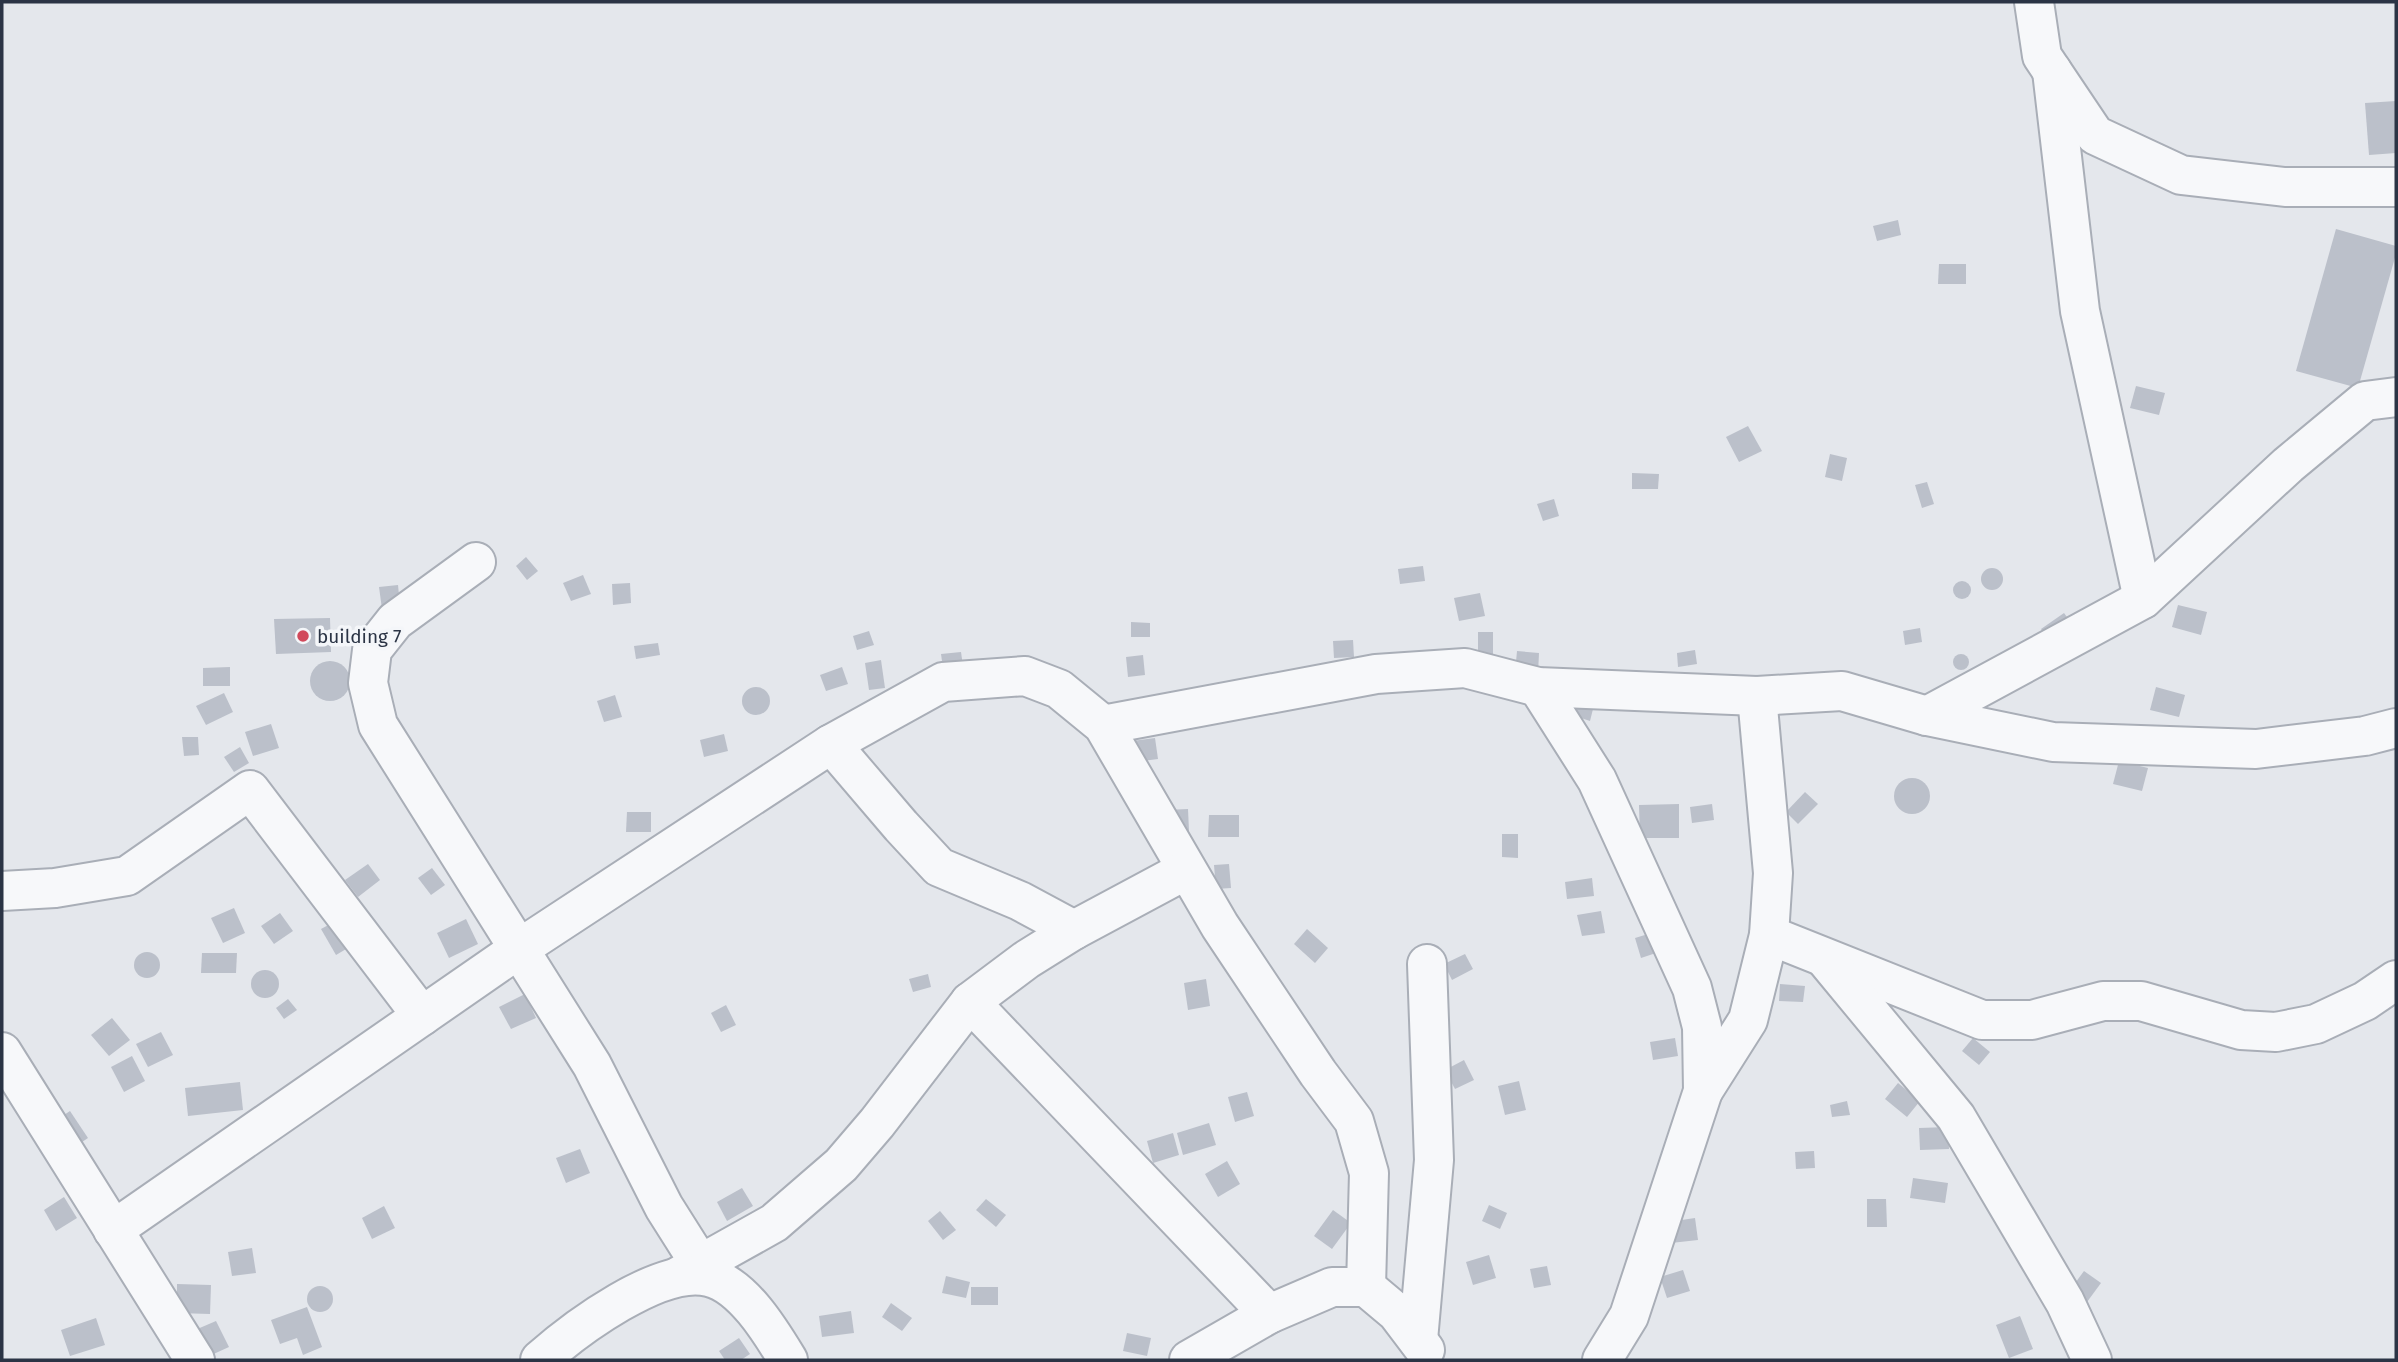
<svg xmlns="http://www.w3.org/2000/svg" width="2398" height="1362" font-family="'Fira Sans',sans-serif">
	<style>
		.building { fill: #bbc0ca }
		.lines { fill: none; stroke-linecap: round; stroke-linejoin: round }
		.minor-casing { stroke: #a9aeb7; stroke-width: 42 }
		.minor { stroke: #f7f8fa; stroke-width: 38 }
		.poi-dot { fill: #d1495b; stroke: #f4f6f9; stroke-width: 2.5 }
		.labels { text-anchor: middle; stroke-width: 7; stroke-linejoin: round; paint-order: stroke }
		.poi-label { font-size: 19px; fill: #2b3445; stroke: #f4f6f9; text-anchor: start }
	</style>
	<rect width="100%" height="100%" fill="#e4e7ec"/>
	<g class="building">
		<polygon points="2396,101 2396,153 2369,155 2365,103"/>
		<polygon points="1898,220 1901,235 1877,241 1873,226"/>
		<polygon points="2336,229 2396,246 2396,254 2358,388 2296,371"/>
		<polygon points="1939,264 1966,264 1966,284 1938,284"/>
		<polygon points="2136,386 2165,393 2159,415 2130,408"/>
		<polygon points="1748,426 1762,451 1739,462 1726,437"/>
		<polygon points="1830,454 1847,458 1842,481 1825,477"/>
		<polygon points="1632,473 1659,474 1658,489 1632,489"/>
		<polygon points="1927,482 1934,504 1922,508 1915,485"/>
		<polygon points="1554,499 1559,516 1543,521 1537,504"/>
		<polygon points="526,557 538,571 527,580 516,566"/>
		<polygon points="1423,566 1425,581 1400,584 1398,569"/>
		<circle cx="1992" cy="579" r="11"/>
		<polygon points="583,575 591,594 571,601 563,583"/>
		<circle cx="1962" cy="590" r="9"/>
		<polygon points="630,583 631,603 613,605 612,584"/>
		<polygon points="398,585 400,606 382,609 379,587"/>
		<polygon points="1480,593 1485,616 1459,621 1454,598"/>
		<polygon points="2178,605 2207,612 2201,635 2172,627"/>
		<polygon points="2064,613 2072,624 2048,640 2041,629"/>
		<polygon points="330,618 331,652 276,654 274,619"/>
		<polygon points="1131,622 1150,623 1150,637 1131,637"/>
		<polygon points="1920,628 1922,642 1905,645 1903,631"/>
		<polygon points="869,631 874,645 857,650 853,636"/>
		<rect x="1478" y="632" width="15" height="33"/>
		<polygon points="1353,640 1354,657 1334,658 1333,641"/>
		<polygon points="658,643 660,655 636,659 634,646"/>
		<polygon points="1695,650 1697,664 1678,667 1677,653"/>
		<polygon points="1517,651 1539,653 1538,674 1515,673"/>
		<polygon points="961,652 963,666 943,668 941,654"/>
		<circle cx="1961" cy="662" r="8"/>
		<polygon points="1143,655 1145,675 1128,677 1126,657"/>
		<polygon points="881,660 885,688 869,690 865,663"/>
		<circle cx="330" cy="681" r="20"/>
		<polygon points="230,667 230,686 203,686 203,668"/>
		<polygon points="842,667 848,684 826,691 820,675"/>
		<polygon points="2156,687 2185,695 2179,717 2150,710"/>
		<circle cx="756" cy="701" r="14"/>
		<polygon points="224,693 233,712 206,725 196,706"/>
		<polygon points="615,695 622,717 604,722 597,701"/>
		<polygon points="1576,699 1594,705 1590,721 1572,715"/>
		<polygon points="271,724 279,748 253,756 245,732"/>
		<polygon points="724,734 728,751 704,757 700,740"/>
		<polygon points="182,737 198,737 199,755 184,756"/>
		<polygon points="1155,738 1158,759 1135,762 1132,741"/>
		<polygon points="240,747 249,763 234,772 224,757"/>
		<polygon points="2119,761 2148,768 2142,791 2113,784"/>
		<circle cx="1912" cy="796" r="18"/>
		<polygon points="1805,792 1818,804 1798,824 1786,812"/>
		<polygon points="1679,804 1679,838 1640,838 1639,805"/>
		<polygon points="1712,804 1714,820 1692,823 1690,807"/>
		<polygon points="1188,809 1189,831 1167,832 1166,810"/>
		<polygon points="627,812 651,812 651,832 626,832"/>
		<polygon points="1209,815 1239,815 1239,837 1208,837"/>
		<polygon points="1502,834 1518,834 1518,858 1502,857"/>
		<polygon points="368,864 380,880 358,897 345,880"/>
		<polygon points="1229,864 1231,888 1216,889 1214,865"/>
		<polygon points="432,868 445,885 431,895 418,878"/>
		<polygon points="1592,878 1594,896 1567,899 1565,882"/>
		<polygon points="234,908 245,933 223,943 211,918"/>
		<polygon points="1601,911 1605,933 1582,936 1577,915"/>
		<polygon points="280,913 293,931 274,944 261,926"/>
		<polygon points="343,917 358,942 336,955 321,929"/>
		<polygon points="466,919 478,944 449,958 437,933"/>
		<polygon points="1307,929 1328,948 1315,963 1294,944"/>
		<polygon points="1658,931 1665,950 1641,958 1635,938"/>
		<circle cx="147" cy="965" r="13"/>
		<polygon points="202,953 237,953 236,973 201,973"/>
		<polygon points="1465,954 1473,969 1452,980 1444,964"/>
		<circle cx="265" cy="984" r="14"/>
		<polygon points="928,974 931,987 913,992 909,979"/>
		<polygon points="1206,979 1210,1006 1188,1010 1184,983"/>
		<polygon points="1780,984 1805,986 1803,1002 1779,1001"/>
		<polygon points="525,994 536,1018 511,1029 499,1007"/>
		<polygon points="288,999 297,1010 284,1019 276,1008"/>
		<polygon points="726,1005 736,1025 721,1032 711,1013"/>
		<polygon points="112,1018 130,1040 109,1056 91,1035"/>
		<polygon points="161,1032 173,1055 148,1067 136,1044"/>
		<polygon points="1675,1038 1678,1056 1653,1060 1650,1042"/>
		<polygon points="1973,1038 1990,1052 1979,1065 1962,1051"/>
		<polygon points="132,1056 145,1081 124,1092 111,1067"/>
		<polygon points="1464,1060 1474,1080 1455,1089 1445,1070"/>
		<polygon points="1519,1081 1526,1110 1505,1115 1498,1086"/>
		<polygon points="240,1082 243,1110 188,1116 185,1088"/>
		<polygon points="1898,1083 1920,1101 1907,1117 1885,1099"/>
		<polygon points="1247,1092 1254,1116 1235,1122 1228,1097"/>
		<polygon points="1847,1101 1850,1115 1832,1117 1830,1105"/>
		<polygon points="70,1111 88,1138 70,1150 52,1123"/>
		<polygon points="1209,1123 1216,1145 1183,1155 1177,1133"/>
		<polygon points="1948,1127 1949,1149 1920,1150 1919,1128"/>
		<polygon points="1173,1133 1179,1155 1153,1163 1147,1141"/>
		<polygon points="580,1149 590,1173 566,1183 556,1158"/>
		<polygon points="1814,1151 1815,1168 1796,1169 1795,1152"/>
		<polygon points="1227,1161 1240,1184 1218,1197 1205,1174"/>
		<polygon points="1913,1178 1948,1183 1945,1203 1910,1198"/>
		<polygon points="742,1188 753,1206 727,1221 717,1202"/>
		<polygon points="64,1197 77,1218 56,1231 44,1210"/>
		<polygon points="986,1199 1006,1215 996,1227 976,1210"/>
		<polygon points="1867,1199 1886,1199 1887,1227 1867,1227"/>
		<polygon points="1489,1205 1507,1213 1500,1229 1482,1221"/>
		<polygon points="384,1206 395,1228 372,1239 362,1218"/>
		<polygon points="1333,1210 1351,1223 1332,1249 1314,1236"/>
		<polygon points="940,1211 956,1230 943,1240 928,1221"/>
		<polygon points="1695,1218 1698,1240 1671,1243 1668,1222"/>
		<polygon points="252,1248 256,1273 232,1276 228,1252"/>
		<polygon points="1489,1255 1496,1278 1473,1285 1466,1262"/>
		<polygon points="1547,1266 1551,1285 1534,1288 1530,1269"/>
		<polygon points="1683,1270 1690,1291 1667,1298 1660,1277"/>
		<polygon points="2084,1271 2101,1283 2087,1302 2070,1290"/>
		<polygon points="946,1276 970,1282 966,1298 942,1293"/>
		<polygon points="177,1284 211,1285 210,1314 177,1313"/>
		<circle cx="320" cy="1299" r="13"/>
		<rect x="971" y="1287" width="27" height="18"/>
		<polygon points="891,1303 912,1318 902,1331 882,1317"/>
		<polygon points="307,1307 322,1347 303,1355 297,1338 280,1344 271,1320"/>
		<polygon points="851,1311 854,1333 822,1337 819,1316"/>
		<polygon points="2020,1316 2033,1349 2009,1358 1996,1325"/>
		<polygon points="96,1318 105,1345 70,1356 61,1330"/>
		<polygon points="216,1321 229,1347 207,1357 195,1330"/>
		<polygon points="1127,1333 1151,1338 1147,1356 1123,1351"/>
		<polygon points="739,1338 750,1354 741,1360 725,1360 719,1351"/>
	</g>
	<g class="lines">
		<g class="minor-casing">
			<g id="minor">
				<polyline points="2034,2 2042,56 2095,135 2181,175 2285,187 2396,187"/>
				<polyline points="2052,71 2080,311 2143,599"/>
				<polyline points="476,562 395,621 372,650 368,683 378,725 592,1065 664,1207 700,1264"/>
				<polyline points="1538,687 1597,780 1692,988 1702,1027 1703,1091 1629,1316 1602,1360"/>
				<polyline points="1927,716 2143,599 2288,465 2365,401 2396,397"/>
				<polyline points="1103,725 1376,674 1465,668 1538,687 1757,696 1842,691 1927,716 2053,742 2256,749 2365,736 2396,728"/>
				<polyline points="831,744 901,826 939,867 1020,901 1074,930"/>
				<polyline points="2,891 55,888 127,876 250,790 422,1016"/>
				<polyline points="1769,935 1982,1020 2032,1020 2103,1001 2141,1001 2241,1030 2276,1032 2316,1024 2365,1001 2396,980"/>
				<polyline points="1827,961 1956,1117 2065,1302 2092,1360"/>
				<polyline points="970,1002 1269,1314"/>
				<polyline points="2,1052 195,1360"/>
				<polyline points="1703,1091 1748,1020 1769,935 1773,873 1757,696"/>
				<polyline points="113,1230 520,948 831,744 943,682 1025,676 1059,689 1103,725 1220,926 1318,1073 1354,1121 1369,1173 1366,1287"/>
				<polyline points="679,1276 774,1223 841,1165 877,1123 970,1002 1026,960 1074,930 1186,870"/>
				<polyline points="1418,1340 1434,1160 1427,964"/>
				<path d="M540 1360C575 1329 660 1265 709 1277 743 1285 771 1332 788 1360"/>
				<polyline points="1189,1360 1269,1314 1332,1287 1366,1287 1397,1313 1425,1350"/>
			</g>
		</g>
		<use href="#minor" class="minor"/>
	</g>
	<circle class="poi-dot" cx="303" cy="636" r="7"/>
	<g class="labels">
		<g class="poi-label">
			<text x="317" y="643">building 7</text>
		</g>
	</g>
	<rect width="2398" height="1362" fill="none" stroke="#2b3445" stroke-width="7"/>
</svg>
